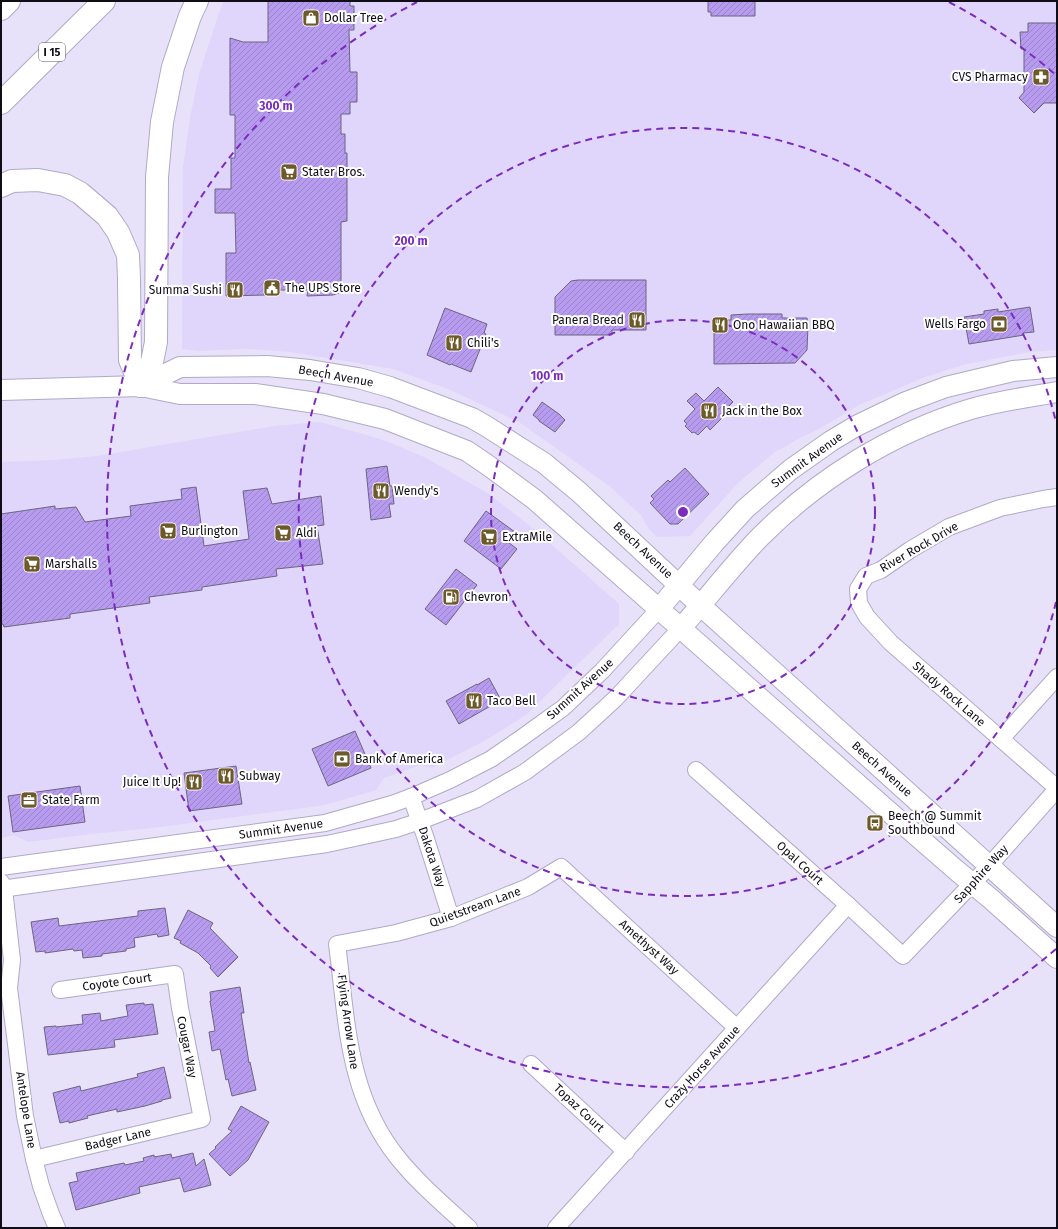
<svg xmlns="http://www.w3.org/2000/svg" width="1058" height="1229" font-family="'Fira Sans',sans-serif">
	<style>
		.built { fill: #e0d5fb }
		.building { fill: url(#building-hatch); stroke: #6d6580 }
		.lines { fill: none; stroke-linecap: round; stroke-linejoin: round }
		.minor-casing { stroke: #b1a9c6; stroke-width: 18 }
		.major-casing { stroke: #b1a9c6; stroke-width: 22 }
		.highway-casing { stroke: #b1a9c6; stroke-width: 24 }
		.minor { stroke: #fff; stroke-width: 16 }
		.major { stroke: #fff; stroke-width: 20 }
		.highway { stroke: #fff; stroke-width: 22 }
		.ring { fill: none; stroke: #7b2cbf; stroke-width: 2; stroke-dasharray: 7 5 }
		.labels { text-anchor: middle; stroke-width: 4; stroke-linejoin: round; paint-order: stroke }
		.shield { fill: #fff; stroke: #58565d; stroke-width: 1 }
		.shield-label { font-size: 11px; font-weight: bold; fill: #100d17 }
		.poi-label { font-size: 12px; fill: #100d17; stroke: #fff; text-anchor: start }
		.street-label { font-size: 12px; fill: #100d17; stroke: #fff }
		.centre { fill: #7b2cbf; stroke: #fff; stroke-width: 2 }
		.ring-label { font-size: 12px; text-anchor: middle; font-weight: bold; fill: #7b2cbf; stroke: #fff; stroke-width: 4; stroke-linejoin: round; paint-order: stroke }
	</style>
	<defs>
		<pattern id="building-hatch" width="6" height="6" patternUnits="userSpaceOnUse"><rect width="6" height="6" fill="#b69bee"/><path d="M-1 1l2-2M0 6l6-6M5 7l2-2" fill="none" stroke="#9b84cb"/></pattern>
	</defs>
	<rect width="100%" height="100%" fill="#e8e1fa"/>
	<g class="built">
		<polygon points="224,1 1057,1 1057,350 1030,352 966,364 925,377 859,405 819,429 796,440 783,448 776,451 738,483 690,536 657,537 648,528 641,515 608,485 519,422 448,389 393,369 291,352 245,349 198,351 182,349 183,167 190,118 199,74 219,13"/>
		<polygon points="319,422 360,433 389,442 426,458 489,494 535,530 619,604 619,624 526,715 484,741 432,768 420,765 384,778 376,790 346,799 319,806 153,828 91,834 28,842 14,835 1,838 1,462 54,460 97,456 274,426"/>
	</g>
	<g class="building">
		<polygon points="268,1 350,1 350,6 354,6 354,30 349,30 350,72 357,72 357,102 350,102 350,114 341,114 341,134 345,134 345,153 347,153 347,221 341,222 341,290 339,293 333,295 307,296 308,290 281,290 266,295 226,296 226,253 236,253 235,213 215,213 215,189 231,189 231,158 235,158 235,115 230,115 230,38 243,42 268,42"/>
		<polygon points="708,1 755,1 755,16 711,16 711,12 708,12"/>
		<polygon points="1028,23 1057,23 1057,103 1044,103 1034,113 1019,98 1024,92 1024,49 1021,49 1020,32 1028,32"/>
		<polygon points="578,280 646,280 646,330 612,330 612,335 555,335 555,297 571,281"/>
		<polygon points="1030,307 1034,332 1023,333 1024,335 969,344 964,317 984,314 984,311 998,309 998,312"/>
		<polygon points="445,308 487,324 484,333 486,334 471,372 451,364 450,365 427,355"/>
		<polygon points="748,314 782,314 782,318 807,318 808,326 807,350 795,363 714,364 714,320 731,320 731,315"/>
		<polygon points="718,387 733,402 723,412 725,415 710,430 707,426 698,435 694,432 692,433 685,426 687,424 684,421 695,409 687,401 696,393 704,401"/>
		<polygon points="542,402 559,414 565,420 555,432 539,421 539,420 533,415"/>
		<polygon points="387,466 390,486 392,486 394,504 389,504 391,517 371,520 366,469"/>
		<polygon points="685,468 709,494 678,524 670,524 650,503 654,499 651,496 668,480 670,482"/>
		<polygon points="196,487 204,546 249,539 243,491 267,488 272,504 321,496 324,525 317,526 323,564 276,569 277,576 202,587 202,590 149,597 150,603 70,614 70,618 4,627 3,624 1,624 1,514 55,506 55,509 76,507 85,522 131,516 130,506 182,499 181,489"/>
		<polygon points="486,511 515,532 508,542 517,549 501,569 464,541"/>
		<polygon points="456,569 477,585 446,625 425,609"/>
		<polygon points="489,678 501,700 459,724 446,701 477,684 477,685"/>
		<polygon points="355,731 371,768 328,786 312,749"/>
		<polygon points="236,766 242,804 189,811 184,773"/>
		<polygon points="80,786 85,822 13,832 8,796"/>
		<polygon points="165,908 169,935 158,937 157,934 134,938 135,947 126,949 126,951 102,954 102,956 83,958 82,950 74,951 73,949 45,953 45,951 36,952 31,922 58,918 59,926 138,916 138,911"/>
		<polygon points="188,910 213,923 210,928 238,957 218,977 210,968 211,966 198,953 180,943 181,941 174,938"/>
		<polygon points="240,987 244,1013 241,1013 249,1063 250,1062 256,1090 232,1096 228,1079 226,1080 220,1049 212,1051 209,1032 215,1031 210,1001 211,1001 210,992"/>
		<polygon points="144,1003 144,1005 153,1004 158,1034 114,1040 115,1047 48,1055 44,1027 56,1026 56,1027 83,1024 82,1015 100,1013 101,1021 128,1016 126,1005"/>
		<polygon points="164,1067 171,1098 162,1100 162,1101 145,1106 117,1112 117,1109 87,1116 88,1118 69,1123 69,1121 60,1123 53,1093 80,1086 81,1091 138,1077 137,1074"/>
		<polygon points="241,1106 269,1122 248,1160 230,1176 209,1154 216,1148 215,1147 232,1131 228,1129"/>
		<polygon points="193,1153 196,1166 204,1159 211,1185 184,1192 180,1178 139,1187 140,1193 76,1210 69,1183 78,1181 76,1173 124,1163 125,1165 144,1161 143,1158 154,1155 154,1157 171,1154 172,1158"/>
	</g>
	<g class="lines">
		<g class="minor-casing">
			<g id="minor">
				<polyline points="1057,497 1043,499 1000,508 949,527 910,550 881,570 866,576 858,589 859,603 867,617 891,643 1057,788"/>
				<polyline points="1001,739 1057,677"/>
				<polyline points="696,770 848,905 903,956 989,866 1057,789"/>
				<polyline points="411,797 425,836 451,918"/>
				<polyline points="1,867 325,823 392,804 411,797 450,780 491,759 520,739 563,708 602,671 659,609"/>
				<polyline points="1,882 4,889 12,960 9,988 25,1116 34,1159 41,1186 51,1214 57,1228"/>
				<polyline points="1,889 327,844 396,829 420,821 477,799 525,772 579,732 616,698 680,629"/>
				<polyline points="531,1064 626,1152"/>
				<polyline points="34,1159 202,1119 180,1008 175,974 60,990"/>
				<path d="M469 1228C444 1205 419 1184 398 1158 347 1095 347 1020 337 944L396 933 451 918 528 887 561 867 737 1028"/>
				<polyline points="556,1228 848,905"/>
			</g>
		</g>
		<g class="major-casing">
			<g id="major">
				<polyline points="141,386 180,367 267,366 310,370 358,378 390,387 472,418 486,426 544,463 579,492 701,606 1057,927"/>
				<polyline points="1,390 141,386 180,394 255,394 323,404 385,419 467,451 489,466 534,499 887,810 956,870 991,899 1057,958"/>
				<polyline points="659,609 714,543 745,509 790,470 831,441 856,426 906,402 946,387 1013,371 1057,367"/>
				<path d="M680 629C707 599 732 566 760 537 818 479 891 433 971 409 999 401 1028 397 1057 392"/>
			</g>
		</g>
		<g class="highway-casing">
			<g id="highway">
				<polyline points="1,9 9,1"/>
				<polyline points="1,103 104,1"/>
				<polyline points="1,186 12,181 38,180 65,185 80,193 107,216 118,232 128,255 129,279 130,360 141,386"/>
				<polyline points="141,386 152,362 156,342 157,177 162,122 173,67 190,16 197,1"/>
			</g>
		</g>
		<use href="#minor" class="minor"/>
		<use href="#major" class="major"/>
		<use href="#highway" class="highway"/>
	</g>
	<g class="ring">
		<circle cx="683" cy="512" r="192"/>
		<path d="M1056 602A384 384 0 1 1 1056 422"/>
		<path d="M1056 949A575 575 0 1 1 417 2M949 2A575 575 0 0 1 1056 75"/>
	</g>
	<defs>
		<g id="shop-square" transform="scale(0.9)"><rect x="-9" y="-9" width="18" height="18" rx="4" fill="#6d5a28" stroke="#fff"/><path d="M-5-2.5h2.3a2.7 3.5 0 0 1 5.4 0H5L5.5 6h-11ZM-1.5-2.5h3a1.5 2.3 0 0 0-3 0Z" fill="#fff"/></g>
		<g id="pharmacy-square" transform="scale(0.9)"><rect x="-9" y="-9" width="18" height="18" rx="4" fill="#6d5a28" stroke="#fff"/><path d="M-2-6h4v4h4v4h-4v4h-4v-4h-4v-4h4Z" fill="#fff"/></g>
		<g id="supermarket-square" transform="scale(0.9)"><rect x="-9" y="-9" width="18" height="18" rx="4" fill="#6d5a28" stroke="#fff"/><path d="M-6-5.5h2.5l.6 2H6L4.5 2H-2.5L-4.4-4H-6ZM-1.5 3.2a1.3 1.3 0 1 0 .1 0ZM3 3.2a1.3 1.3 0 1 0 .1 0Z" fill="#fff"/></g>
		<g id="civic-square" transform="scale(0.9)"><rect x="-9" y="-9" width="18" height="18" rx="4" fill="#6d5a28" stroke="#fff"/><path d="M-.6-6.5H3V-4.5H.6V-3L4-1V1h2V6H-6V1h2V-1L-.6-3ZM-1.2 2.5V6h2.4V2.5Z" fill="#fff"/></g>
		<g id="restaurant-square" transform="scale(0.9)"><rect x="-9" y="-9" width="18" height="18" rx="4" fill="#6d5a28" stroke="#fff"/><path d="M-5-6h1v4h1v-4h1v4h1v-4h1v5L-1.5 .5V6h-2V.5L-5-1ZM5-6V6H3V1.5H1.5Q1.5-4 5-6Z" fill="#fff"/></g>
		<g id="bank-square" transform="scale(0.9)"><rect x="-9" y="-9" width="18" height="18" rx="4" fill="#6d5a28" stroke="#fff"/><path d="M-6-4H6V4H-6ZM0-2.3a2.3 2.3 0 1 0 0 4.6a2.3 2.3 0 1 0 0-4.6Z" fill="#fff"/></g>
		<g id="fuel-square" transform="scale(0.9)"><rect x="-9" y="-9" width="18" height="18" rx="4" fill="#6d5a28" stroke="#fff"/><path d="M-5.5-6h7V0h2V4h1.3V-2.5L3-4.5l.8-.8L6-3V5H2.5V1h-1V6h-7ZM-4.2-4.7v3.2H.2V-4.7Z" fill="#fff"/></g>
		<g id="office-square" transform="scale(0.9)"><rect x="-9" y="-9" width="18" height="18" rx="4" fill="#6d5a28" stroke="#fff"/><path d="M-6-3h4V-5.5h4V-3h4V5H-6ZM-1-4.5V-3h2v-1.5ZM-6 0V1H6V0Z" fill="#fff"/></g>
		<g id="bus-square" transform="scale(0.9)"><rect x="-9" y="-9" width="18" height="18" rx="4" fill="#6d5a28" stroke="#fff"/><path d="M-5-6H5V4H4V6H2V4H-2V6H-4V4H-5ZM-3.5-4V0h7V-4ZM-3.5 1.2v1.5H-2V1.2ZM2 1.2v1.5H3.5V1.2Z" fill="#fff"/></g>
	</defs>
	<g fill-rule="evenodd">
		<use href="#shop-square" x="311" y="18"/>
		<use href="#pharmacy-square" x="1041" y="77"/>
		<use href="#supermarket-square" x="289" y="172"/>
		<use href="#civic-square" x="272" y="288"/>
		<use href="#restaurant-square" x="235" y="290"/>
		<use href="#restaurant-square" x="637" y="320"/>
		<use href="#bank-square" x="999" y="324"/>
		<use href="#restaurant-square" x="720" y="325"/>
		<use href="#restaurant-square" x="454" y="343"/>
		<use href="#restaurant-square" x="709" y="411"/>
		<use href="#restaurant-square" x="381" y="491"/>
		<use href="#supermarket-square" x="168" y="531"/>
		<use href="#supermarket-square" x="283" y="533"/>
		<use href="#supermarket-square" x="489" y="537"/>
		<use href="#supermarket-square" x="32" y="564"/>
		<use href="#fuel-square" x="451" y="597"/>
		<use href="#restaurant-square" x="474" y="701"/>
		<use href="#bank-square" x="342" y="759"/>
		<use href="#restaurant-square" x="226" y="776"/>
		<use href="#restaurant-square" x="194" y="782"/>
		<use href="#office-square" x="29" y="800"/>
		<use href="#bus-square" x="875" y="823"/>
	</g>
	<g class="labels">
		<rect class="shield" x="39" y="43" width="26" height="18" rx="3"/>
		<g class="shield-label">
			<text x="52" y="56">I 15</text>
		</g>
		<g class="poi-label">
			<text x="324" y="22">Dollar Tree</text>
			<text x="1028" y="81" text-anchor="end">CVS Pharmacy</text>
			<text x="302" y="176">Stater Bros.</text>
			<text x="285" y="292">The UPS Store</text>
			<text x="222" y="294" text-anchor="end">Summa Sushi</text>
			<text x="624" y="324" text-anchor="end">Panera Bread</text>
			<text x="986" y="328" text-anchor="end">Wells Fargo</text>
			<text x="733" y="329">Ono Hawaiian BBQ</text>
			<text x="467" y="347">Chili's</text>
			<text x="722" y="415">Jack in the Box</text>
			<text x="394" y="495">Wendy's</text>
			<text x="181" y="535">Burlington</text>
			<text x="296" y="537">Aldi</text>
			<text x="502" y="541">ExtraMile</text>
			<text x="45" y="568">Marshalls</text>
			<text x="464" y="601">Chevron</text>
			<text x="487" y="705">Taco Bell</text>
			<text x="355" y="763">Bank of America</text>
			<text x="239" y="780">Subway</text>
			<text x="181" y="786" text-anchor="end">Juice It Up!</text>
			<text x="42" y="804">State Farm</text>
			<text x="888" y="820">Beech @ Summit<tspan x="888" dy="14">Southbound</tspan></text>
		</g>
		<g class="street-label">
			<text transform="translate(336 376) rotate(10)" y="4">Beech Avenue</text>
			<text transform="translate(807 460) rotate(-36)" y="4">Summit Avenue</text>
			<text transform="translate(919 547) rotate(-30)" y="4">River Rock Drive</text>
			<text transform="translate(643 550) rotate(43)" y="4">Beech Avenue</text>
			<text transform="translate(580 689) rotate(-42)" y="4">Summit Avenue</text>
			<text transform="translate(949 694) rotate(41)" y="4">Shady Rock Lane</text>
			<text transform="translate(882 769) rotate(42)" y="4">Beech Avenue</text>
			<text transform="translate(281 829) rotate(-8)" y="4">Summit Avenue</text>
			<text transform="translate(432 857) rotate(72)" y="4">Dakota Way</text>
			<text transform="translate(800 863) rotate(42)" y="4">Opal Court</text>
			<text transform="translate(981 874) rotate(-48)" y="4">Sapphire Way</text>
			<text transform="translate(475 907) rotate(-20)" y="4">Quietstream Lane</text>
			<text transform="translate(649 947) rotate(42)" y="4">Amethyst Way</text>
			<text transform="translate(117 982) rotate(-8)" y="4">Coyote Court</text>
			<text transform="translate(348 1022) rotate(82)" y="4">Flying Arrow Lane</text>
			<text transform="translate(187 1047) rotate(79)" y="4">Cougar Way</text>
			<text transform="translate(702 1067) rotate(-48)" y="4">Crazy Horse Avenue</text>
			<text transform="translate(579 1108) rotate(43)" y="4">Topaz Court</text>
			<text transform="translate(26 1110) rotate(81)" y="4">Antelope Lane</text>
			<text transform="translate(118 1139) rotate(-13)" y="4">Badger Lane</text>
		</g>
	</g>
	<circle cx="683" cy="512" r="6" class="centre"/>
	<g class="ring-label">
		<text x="276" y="110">300 m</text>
		<text x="411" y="245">200 m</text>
		<text x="547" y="380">100 m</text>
	</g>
	<rect width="1058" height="1229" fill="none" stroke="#100d17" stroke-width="4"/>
</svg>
